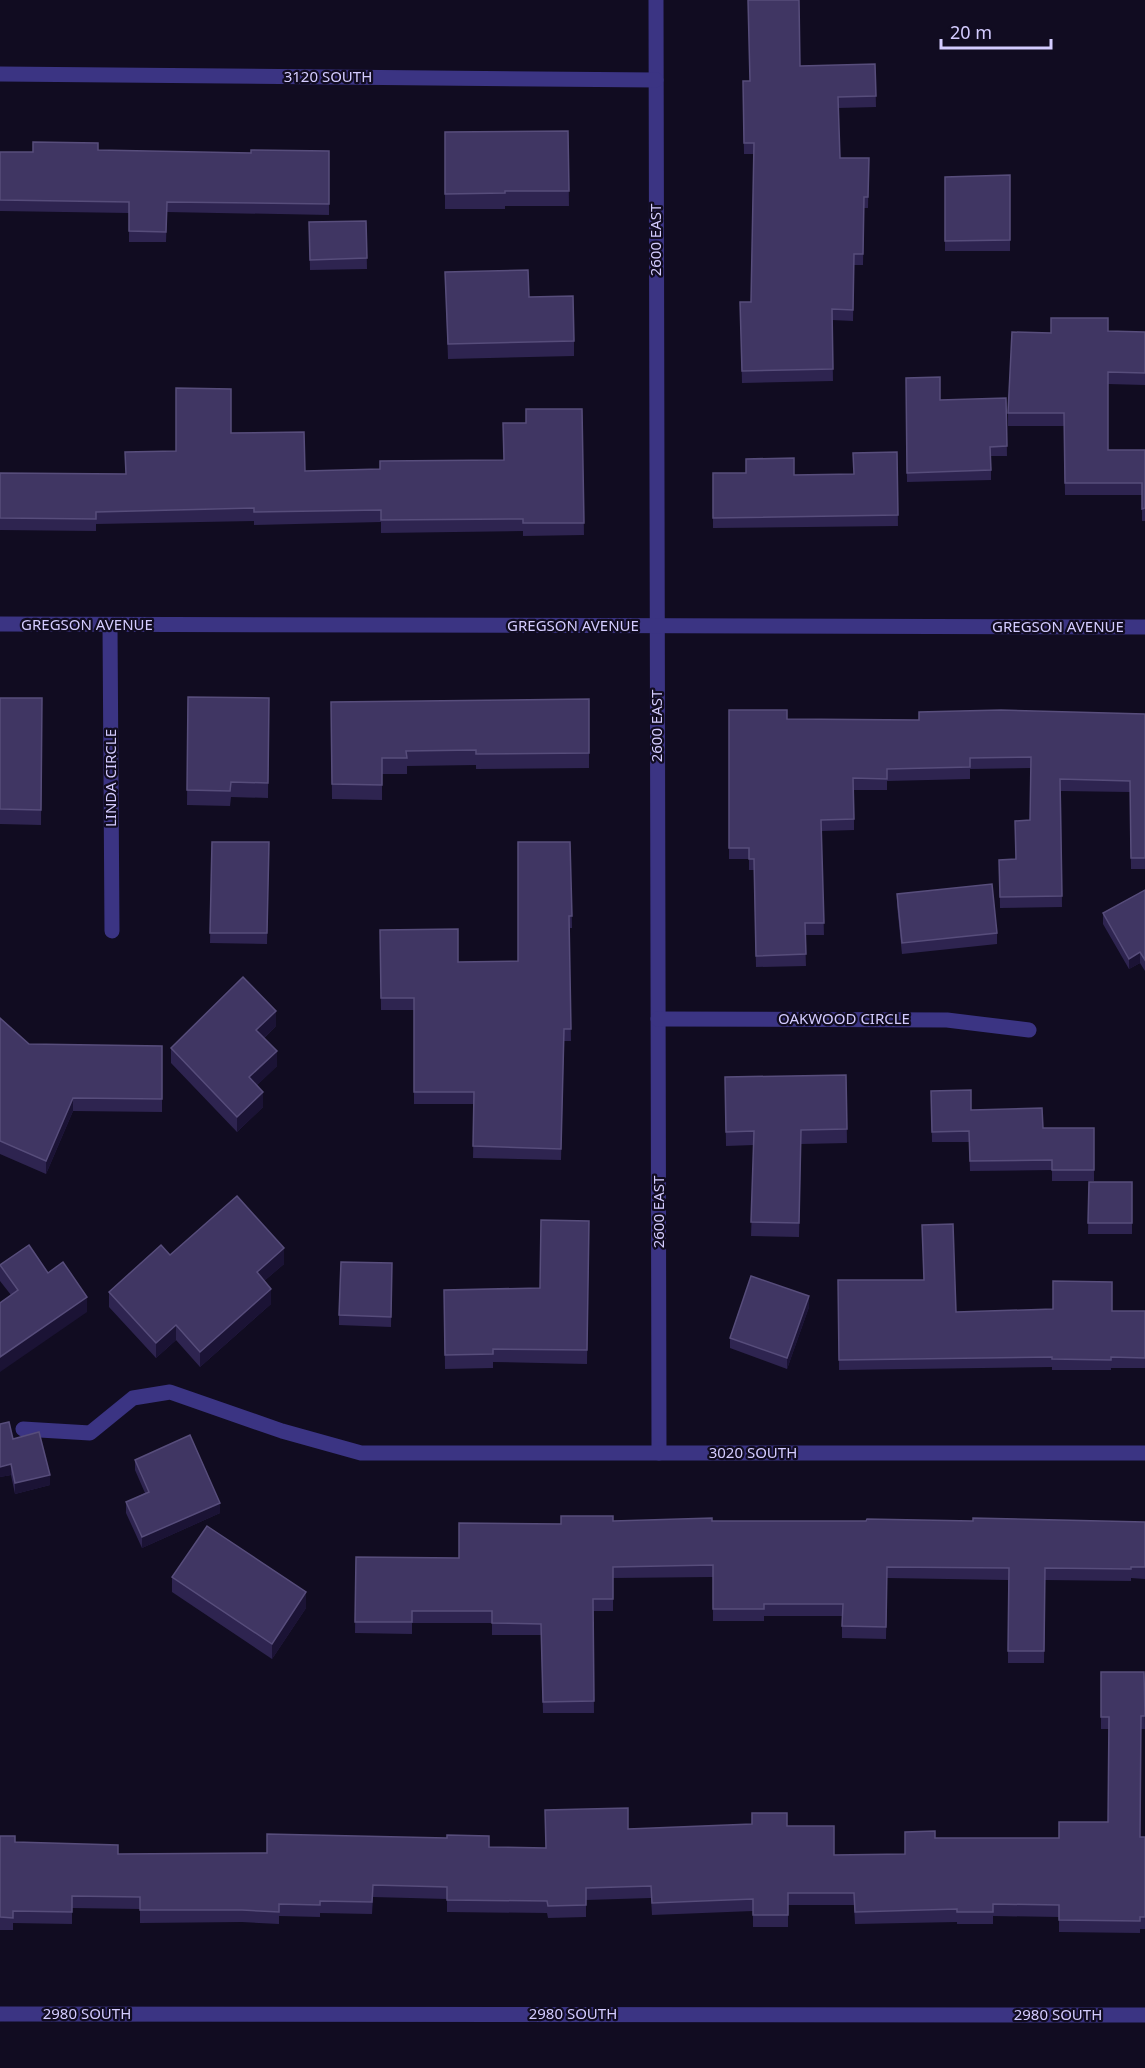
<svg xmlns="http://www.w3.org/2000/svg" width="1145" height="2068" font-family="'Noto Sans',sans-serif">
	<style>
		.lines { fill: none; stroke-linecap: round; stroke-linejoin: round }
		.minor { stroke: #3b3483; stroke-width: 15 }
		.wall { fill: #2e2450 }
		.shaded-wall { fill: #1b1335 }
		.building { fill: #403663; stroke: #574d7b; stroke-width: 1.5 }
		.labels { text-anchor: middle; stroke-width: 4.5; stroke-linejoin: round; paint-order: stroke }
		.street-label { font-size: 15px; fill: #d4ccff; stroke: #110c21 }
	</style>
	<rect width="100%" height="100%" fill="#110c21"/>
	<g class="lines">
		<g class="minor">
			<polyline points="656,0 659,1453"/>
			<polyline points="0,74 656,80"/>
			<polyline points="0,624 1145,627"/>
			<polyline points="110,625 112,931"/>
			<polyline points="658,1019 947,1020 1029,1030"/>
			<polyline points="23,1429 90,1433 133,1398 170,1392 282,1431 361,1453 1145,1453"/>
			<polyline points="0,2014 1145,2015"/>
		</g>
	</g>
	<g class="wall">
		<polygon points="875,64 876,107 838,108 840,158 869,158 868,208 864,208 863,265 854,265 853,321 832,320 833,381 742,383 740,302 751,302 754,154 744,154 743,93 749,81 800,66"/>
		<polygon points="568,131 569,206 505,206 505,209 445,209 445,132"/>
		<polygon points="98,150 251,153 329,151 329,215 167,212 166,242 129,242 129,213 0,211 0,152 33,152"/>
		<polygon points="1010,175 1010,251 945,251 945,177"/>
		<polygon points="366,221 367,269 310,270 309,222"/>
		<polygon points="445,272 529,297 574,341 574,356 448,359"/>
		<polygon points="1108,331 1145,332 1145,385 1108,384 1108,450 1145,450 1145,521 1142,521 1142,495 1065,495 1064,426 1008,426 1008,413 1051,333"/>
		<polygon points="906,378 940,400 1006,398 1007,456 991,456 991,480 907,482"/>
		<polygon points="582,409 584,535 523,536 523,531 381,533 381,522 254,525 254,521 96,524 96,531 0,530 0,473 126,474 176,451 231,433 305,471 380,469 504,460 526,423"/>
		<polygon points="897,452 898,526 713,528 713,473 794,475 853,474"/>
		<polygon points="188,697 269,698 268,798 231,797 230,806 187,805"/>
		<polygon points="0,698 42,698 41,825 0,824"/>
		<polygon points="589,699 589,768 476,769 476,765 407,766 407,774 382,774 382,800 332,799 331,702"/>
		<polygon points="729,710 787,719 919,720 1145,714 1145,869 1131,869 1130,792 1061,791 1062,907 1000,908 999,860 1015,859 1030,820 1031,768 970,769 970,779 887,781 887,790 854,790 854,830 821,831 824,935 805,935 806,966 756,967 754,870 749,870 749,859 729,859"/>
		<polygon points="212,842 269,842 267,944 210,943"/>
		<polygon points="570,842 572,928 569,928 571,1041 564,1041 561,1160 473,1158 474,1104 414,1104 414,1010 381,1010 380,930 458,962 518,961"/>
		<polygon points="1145,890 1145,971 1140,963 1129,969 1103,924 1103,913"/>
		<polygon points="897,894 997,933 997,944 902,954 897,905"/>
		<polygon points="0,1018 29,1044 162,1046 162,1112 73,1111 46,1174 0,1154"/>
		<polygon points="276,1026 264,1038 277,1066 257,1085 263,1107 237,1132 171,1063 171,1048"/>
		<polygon points="846,1075 847,1143 801,1144 799,1237 751,1236 754,1145 726,1146 725,1077"/>
		<polygon points="931,1091 971,1110 1043,1128 1094,1128 1094,1181 1052,1181 1052,1170 970,1171 969,1142 932,1142"/>
		<polygon points="1089,1182 1132,1182 1132,1234 1088,1234"/>
		<polygon points="589,1221 587,1364 493,1362 493,1368 445,1369 444,1290 540,1288"/>
		<polygon points="170,1255 284,1264 264,1281 271,1304 200,1367 176,1340 156,1358 109,1307 109,1292"/>
		<polygon points="392,1263 391,1327 339,1325 339,1315"/>
		<polygon points="0,1265 48,1273 87,1312 11,1295 0,1281"/>
		<polygon points="838,1280 956,1312 1145,1311 1145,1368 1111,1368 1111,1370 1052,1370 1052,1367 839,1370"/>
		<polygon points="809,1307 787,1369 730,1348 730,1338"/>
		<polygon points="0,1424 13,1439 50,1485 15,1494 11,1475 0,1477"/>
		<polygon points="135,1460 220,1513 142,1548 126,1513 126,1502 145,1493 135,1470"/>
		<polygon points="613,1521 1145,1522 1145,1579 1131,1578 1131,1581 1045,1580 1044,1663 1008,1663 1008,1580 887,1578 886,1639 842,1638 842,1616 764,1616 764,1621 713,1621 713,1577 613,1578 613,1611 593,1611 594,1713 543,1713 541,1635 492,1635 492,1623 412,1623 412,1634 355,1633 356,1557 459,1558 561,1524"/>
		<polygon points="172,1577 306,1608 272,1659 172,1592"/>
		<polygon points="1101,1672 1144,1672 1145,1729 1141,1729 1140,1837 1145,1837 1145,1929 1140,1929 1140,1933 1059,1932 1059,1917 993,1916 993,1924 957,1924 957,1922 855,1924 854,1905 788,1905 788,1927 753,1927 753,1911 652,1915 651,1898 586,1900 586,1917 548,1918 547,1913 447,1912 447,1899 373,1897 372,1914 320,1913 320,1917 279,1916 279,1924 242,1922 140,1923 140,1909 72,1908 72,1924 13,1923 13,1930 0,1930 0,1836 15,1842 118,1854 267,1853 489,1847 546,1848 628,1829 787,1826 834,1855 905,1854 935,1838 1059,1838 1108,1822 1109,1729 1101,1729"/>
	</g>
	<g class="shaded-wall">
		<polygon points="1140,952 1140,963 1129,969 1129,959"/>
		<polygon points="276,1011 276,1026 256,1045 256,1030"/>
		<polygon points="277,1051 277,1066 249,1093 249,1077"/>
		<polygon points="263,1092 263,1107 237,1132 237,1117"/>
		<polygon points="73,1098 73,1111 46,1174 46,1161"/>
		<polygon points="284,1248 284,1264 257,1287 257,1272"/>
		<polygon points="271,1289 271,1304 200,1367 200,1352"/>
		<polygon points="809,1296 809,1307 787,1369 787,1358"/>
		<polygon points="87,1297 87,1312 0,1372 0,1357"/>
		<polygon points="176,1325 176,1340 156,1358 156,1343"/>
		<polygon points="11,1464 11,1475 0,1477 0,1467"/>
		<polygon points="50,1475 50,1485 15,1494 15,1483"/>
		<polygon points="220,1503 220,1513 142,1548 142,1537"/>
		<polygon points="306,1592 306,1608 272,1659 272,1644"/>
	</g>
	<g class="building">
		<polygon points="748,0 799,0 800,66 875,64 876,96 838,97 840,158 869,158 868,197 864,197 863,254 854,254 853,310 832,309 833,369 742,371 740,302 751,302 754,143 744,143 743,81 750,81"/>
		<polygon points="568,131 569,191 505,191 505,193 445,194 445,132"/>
		<polygon points="33,142 98,143 98,150 251,153 251,150 329,151 329,204 167,202 166,232 129,231 129,202 0,200 0,152 33,152"/>
		<polygon points="1010,175 1010,240 945,241 945,177"/>
		<polygon points="366,221 367,258 310,260 309,222"/>
		<polygon points="528,270 529,297 573,296 574,341 448,344 445,272"/>
		<polygon points="1051,318 1108,318 1108,331 1145,332 1145,373 1108,372 1108,450 1145,450 1145,508 1142,509 1142,483 1065,483 1064,413 1008,413 1012,332 1051,333"/>
		<polygon points="940,377 940,400 1006,398 1007,446 990,447 991,470 907,473 906,378"/>
		<polygon points="176,388 231,389 231,433 304,432 305,471 380,469 380,461 504,460 503,423 526,423 526,409 582,409 584,523 523,523 523,519 381,520 381,510 254,512 254,508 96,512 96,519 0,518 0,473 126,474 125,452 176,451"/>
		<polygon points="897,452 898,515 713,518 713,473 746,473 746,459 794,458 794,475 854,474 853,453"/>
		<polygon points="188,697 269,698 268,783 231,782 230,791 187,790"/>
		<polygon points="0,698 42,698 41,810 0,809"/>
		<polygon points="589,699 589,753 476,754 476,750 406,751 407,758 382,758 382,785 332,784 331,702"/>
		<polygon points="729,710 787,710 787,719 919,720 919,712 1001,710 1145,714 1145,858 1131,858 1130,781 1060,779 1062,896 1000,897 999,860 1016,859 1015,821 1030,820 1031,757 970,758 970,767 887,769 887,779 853,778 854,819 821,820 824,923 805,923 806,954 756,956 754,859 749,859 749,848 729,848"/>
		<polygon points="212,842 269,842 267,933 210,933"/>
		<polygon points="518,842 570,842 572,916 569,916 571,1029 564,1029 561,1149 473,1146 474,1092 414,1092 414,998 381,998 380,930 458,929 458,962 518,961"/>
		<polygon points="992,884 997,933 902,943 897,894"/>
		<polygon points="1145,890 1145,960 1140,952 1129,959 1103,913"/>
		<polygon points="243,977 276,1011 256,1030 277,1051 249,1077 263,1092 237,1117 171,1048"/>
		<polygon points="0,1018 29,1044 162,1046 162,1099 73,1098 46,1161 0,1141"/>
		<polygon points="846,1075 847,1129 801,1130 799,1223 751,1222 754,1131 726,1132 725,1077"/>
		<polygon points="971,1090 971,1110 1042,1108 1043,1128 1094,1128 1094,1170 1052,1170 1052,1160 970,1161 969,1131 932,1132 931,1091"/>
		<polygon points="1089,1182 1132,1182 1132,1223 1088,1223"/>
		<polygon points="237,1196 284,1248 257,1272 271,1289 200,1352 176,1325 156,1343 109,1292 161,1245 170,1255"/>
		<polygon points="541,1220 589,1221 587,1350 493,1349 493,1354 445,1355 444,1290 540,1288"/>
		<polygon points="953,1224 956,1312 1053,1309 1053,1281 1112,1282 1112,1311 1145,1311 1145,1358 1111,1357 1111,1360 1052,1359 1052,1357 839,1360 838,1280 924,1280 922,1225"/>
		<polygon points="29,1245 48,1273 63,1262 87,1297 0,1357 0,1303 18,1290 0,1265"/>
		<polygon points="341,1262 392,1263 391,1317 339,1315"/>
		<polygon points="751,1276 809,1296 787,1358 730,1338"/>
		<polygon points="9,1422 13,1439 39,1432 50,1475 15,1483 11,1464 0,1467 0,1424"/>
		<polygon points="190,1435 220,1503 142,1537 126,1502 149,1492 135,1460"/>
		<polygon points="561,1516 613,1516 613,1521 712,1518 712,1521 866,1521 867,1519 973,1521 973,1518 1145,1522 1145,1567 1131,1567 1131,1569 1045,1568 1044,1651 1008,1651 1009,1568 887,1567 886,1627 842,1626 843,1604 764,1604 764,1609 713,1609 713,1565 613,1567 613,1599 593,1599 594,1701 543,1702 541,1624 492,1623 492,1611 412,1611 412,1622 355,1622 356,1557 459,1558 459,1523 561,1524"/>
		<polygon points="207,1526 306,1592 272,1644 172,1577"/>
		<polygon points="1101,1672 1144,1672 1145,1716 1141,1716 1140,1837 1145,1837 1145,1917 1140,1917 1140,1921 1059,1920 1059,1905 993,1904 993,1912 957,1912 957,1909 855,1912 854,1893 788,1893 788,1915 753,1915 753,1899 652,1903 651,1886 586,1888 586,1905 548,1906 547,1901 447,1900 447,1887 373,1885 372,1902 320,1901 320,1905 279,1904 279,1912 242,1910 140,1910 140,1897 72,1896 72,1912 13,1911 13,1918 0,1917 0,1836 15,1836 15,1842 118,1845 118,1854 267,1853 267,1834 447,1838 447,1835 489,1836 489,1847 546,1848 545,1810 628,1808 628,1829 752,1824 752,1813 787,1813 787,1826 834,1826 834,1855 905,1854 905,1832 935,1831 935,1838 1059,1838 1059,1822 1108,1822 1109,1717 1101,1717"/>
	</g>
	<g class="labels">
		<g class="street-label">
			<text x="328" y="82">3120 SOUTH</text>
			<text transform="translate(656 240) rotate(-90)" y="5">2600 EAST</text>
			<text x="87" y="630">GREGSON AVENUE</text>
			<text x="573" y="631">GREGSON AVENUE</text>
			<text x="1058" y="632">GREGSON AVENUE</text>
			<text transform="translate(657 726) rotate(-90)" y="5">2600 EAST</text>
			<text transform="translate(111 778) rotate(-90)" y="5">LINDA CIRCLE</text>
			<text x="844" y="1024">OAKWOOD CIRCLE</text>
			<text transform="translate(659 1212) rotate(-90)" y="5">2600 EAST</text>
			<text x="753" y="1458">3020 SOUTH</text>
			<text x="87" y="2019">2980 SOUTH</text>
			<text x="573" y="2019">2980 SOUTH</text>
			<text x="1058" y="2020">2980 SOUTH</text>
		</g>
	</g>
	<path d="M941 39v9h110v-9" fill="none" stroke="#d4ccff" stroke-width="3"/>
	<text x="950" y="39" font-size="18" fill="#d4ccff" stroke="#110c21" stroke-width="4.5" paint-order="stroke">20 m</text>
</svg>
